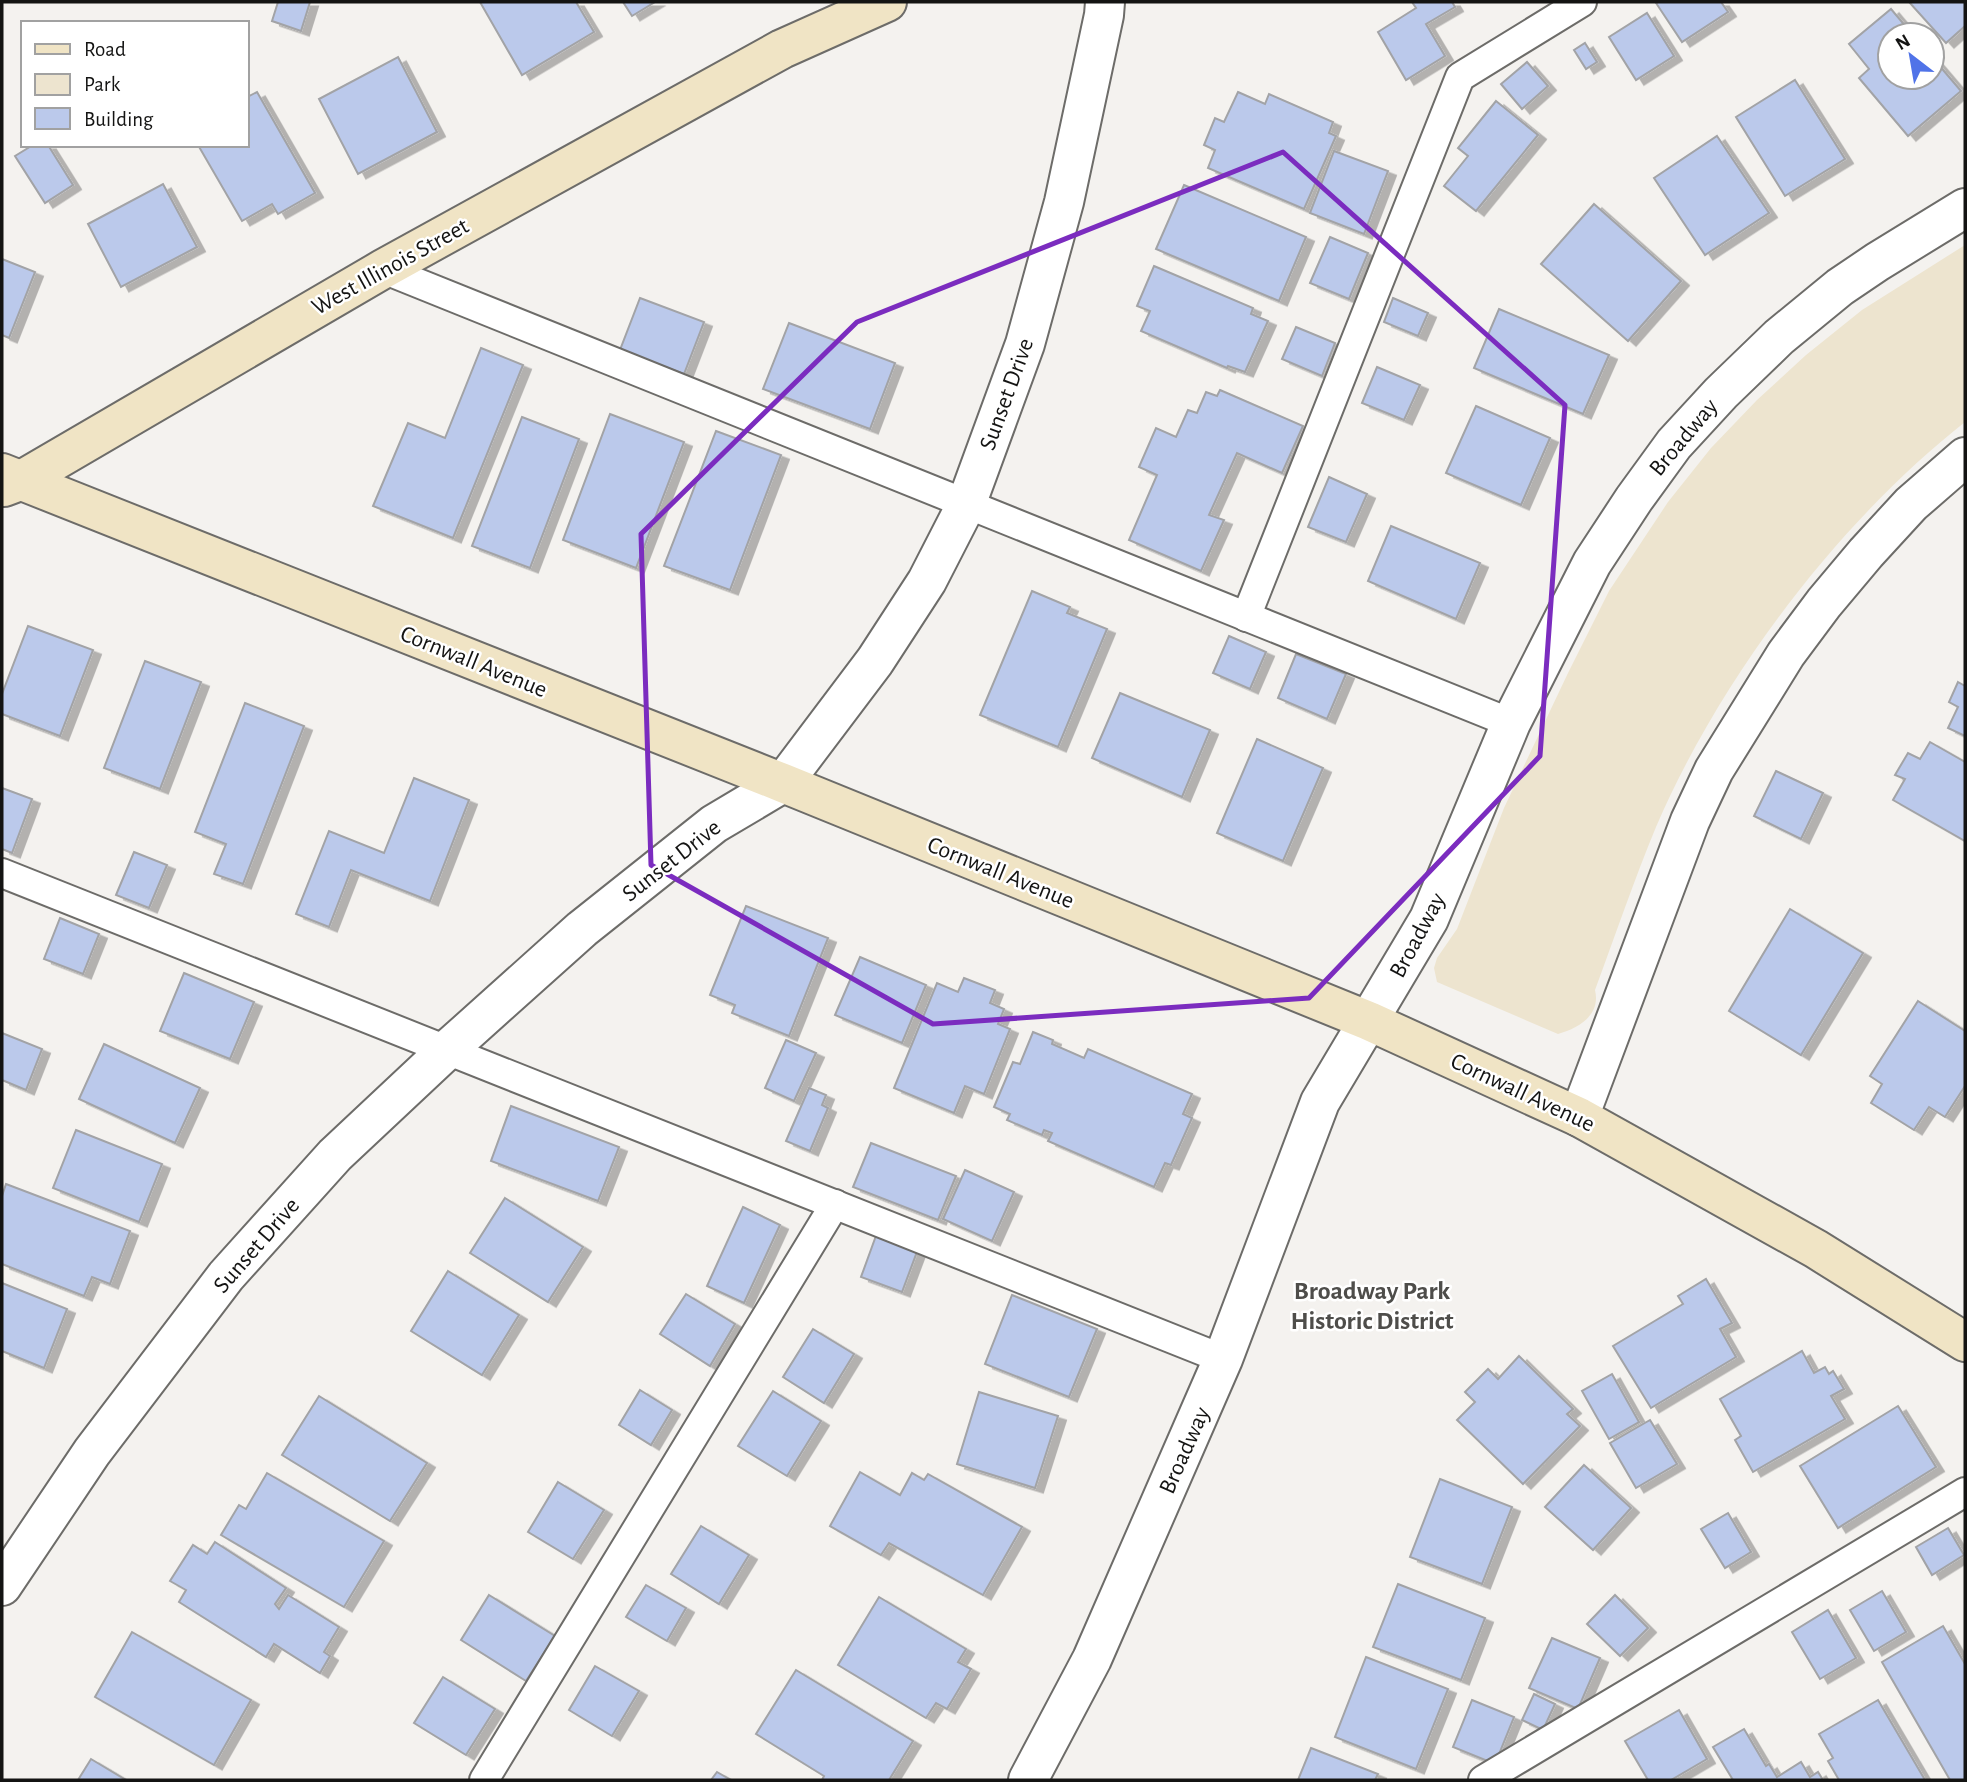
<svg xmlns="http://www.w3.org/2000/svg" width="1967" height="1782" font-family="'Alegreya Sans',sans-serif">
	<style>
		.green { fill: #ede4cf }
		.building { fill: #bbc9eb; stroke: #a2a3a6; stroke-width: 2; filter: url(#shadow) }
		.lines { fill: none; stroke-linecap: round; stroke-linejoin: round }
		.lane-casing { stroke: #6d6c69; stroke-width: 32 }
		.street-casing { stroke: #6d6c69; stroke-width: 42 }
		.secondary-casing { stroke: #6d6c69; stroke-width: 42 }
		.lane { stroke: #fff; stroke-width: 28 }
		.street { stroke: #fff; stroke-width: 38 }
		.secondary { stroke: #f0e4c5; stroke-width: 38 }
		.marked { fill: none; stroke: #7b2cbf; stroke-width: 5; stroke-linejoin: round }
		.labels { text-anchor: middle; stroke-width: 5; stroke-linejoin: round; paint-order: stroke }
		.street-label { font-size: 24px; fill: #141413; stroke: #fff }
		.neighbourhood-label { font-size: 26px; font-weight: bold; fill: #4e4d4a; stroke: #fff }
	</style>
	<defs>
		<filter id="shadow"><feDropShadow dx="8" dy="4.5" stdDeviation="0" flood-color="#0004"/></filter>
	</defs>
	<rect width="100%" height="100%" fill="#f4f2ef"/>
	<path class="green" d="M1965 245V422C1838 522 1720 678 1656 827 1634 880 1615 936 1595 990 1601 1015 1579 1028 1558 1034L1437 982 1434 968 1437 958 1457 929 1504 808 1568 673 1609 591 1668 502 1711 448 1757 400 1806 355 1862 310Z"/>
	<g class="building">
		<polygon points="278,2 310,2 301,31 272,21"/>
		<polygon points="480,2 576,2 594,32 522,75"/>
		<polygon points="623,2 655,2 632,16"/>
		<polygon points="1412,2 1452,2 1455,7 1426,24 1445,56 1406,80 1378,32 1416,8"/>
		<polygon points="1658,2 1721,2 1728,12 1682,42 1656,3"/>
		<polygon points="1909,2 1965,2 1965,26 1946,43"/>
		<polygon points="1891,9 1913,35 1890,35 1890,77 1932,77 1932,57 1961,91 1908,136 1859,78 1869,69 1849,44"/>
		<polygon points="1647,13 1674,56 1636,80 1609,37"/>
		<polygon points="1585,43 1597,62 1586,69 1574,50"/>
		<polygon points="398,57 437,132 358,174 319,99"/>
		<polygon points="1527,62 1548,86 1522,109 1501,84"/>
		<polygon points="1795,80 1845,159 1785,196 1736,117"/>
		<polygon points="257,92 315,193 278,214 272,204 242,221 198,145 247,145 247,97"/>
		<polygon points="1238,92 1265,104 1269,94 1333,122 1329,133 1336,136 1304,209 1208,168 1215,150 1204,145 1215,118 1224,122"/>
		<polygon points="1496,101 1538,135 1476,211 1444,186 1468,156 1458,148"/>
		<polygon points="1717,136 1769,213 1705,255 1654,178"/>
		<polygon points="33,145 48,145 73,185 45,203 15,156"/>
		<polygon points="1334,151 1388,171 1364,234 1310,213"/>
		<polygon points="163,184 197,247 121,287 88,224"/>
		<polygon points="1184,185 1306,237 1279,301 1156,249"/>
		<polygon points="1594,204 1681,281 1628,341 1541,264"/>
		<polygon points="1330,237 1368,253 1349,299 1310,283"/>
		<polygon points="2,259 35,272 9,338 2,335"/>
		<polygon points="1154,266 1253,308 1251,314 1268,321 1245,372 1228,366 1227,368 1141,331 1150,311 1137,306"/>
		<polygon points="640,298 704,322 684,374 620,350"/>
		<polygon points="1393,298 1428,313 1418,336 1384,322"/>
		<polygon points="1499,309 1609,355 1583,414 1474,368"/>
		<polygon points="789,323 895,363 870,429 763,389"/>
		<polygon points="1296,327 1335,343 1322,376 1282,359"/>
		<polygon points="481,348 523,365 453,538 373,506 408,423 445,438"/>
		<polygon points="1377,367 1420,385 1404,420 1362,403"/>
		<polygon points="1220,390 1303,426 1282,473 1237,453 1209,515 1224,520 1201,571 1129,540 1157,475 1139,467 1156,428 1176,437 1188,410 1197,413 1206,392 1217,396"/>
		<polygon points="1476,406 1550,438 1521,505 1446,473"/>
		<polygon points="610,414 684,442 636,568 563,540"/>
		<polygon points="522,417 579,439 530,568 472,546"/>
		<polygon points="716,431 781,455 730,590 664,566"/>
		<polygon points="1329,477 1367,494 1346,542 1308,527"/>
		<polygon points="1391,526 1480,563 1456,619 1368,581"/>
		<polygon points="1032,591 1070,607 1067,613 1107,629 1058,747 980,715"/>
		<polygon points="28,626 93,650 60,736 2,714 2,694"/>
		<polygon points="1229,636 1266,652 1250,689 1213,673"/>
		<polygon points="1296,654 1346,674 1327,719 1278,698"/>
		<polygon points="145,661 201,682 160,789 104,768"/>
		<polygon points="1958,682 1965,686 1965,736 1948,728 1958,707 1949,702"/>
		<polygon points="1120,693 1210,730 1182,797 1092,758"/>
		<polygon points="245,703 304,726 243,884 214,874 226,844 195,832"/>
		<polygon points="1257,739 1323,768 1283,861 1217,833"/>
		<polygon points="1930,742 1965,762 1965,841 1893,800 1905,779 1895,775 1908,753 1920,759"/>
		<polygon points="1776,771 1823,793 1801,839 1754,816"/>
		<polygon points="414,778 469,800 430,901 351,870 329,927 296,914 329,831 384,853"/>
		<polygon points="2,788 32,799 12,853 2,849"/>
		<polygon points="134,852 167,865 149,908 116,895"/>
		<polygon points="746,906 828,938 789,1036 732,1013 735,1005 710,995"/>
		<polygon points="1790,909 1863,953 1801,1055 1729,1011"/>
		<polygon points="60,918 99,934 83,974 44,959"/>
		<polygon points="860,957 926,985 902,1043 835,1015"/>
		<polygon points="184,973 254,1002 230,1059 160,1031"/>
		<polygon points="964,978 995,990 990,1003 1004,1009 998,1024 1010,1029 984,1094 965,1086 954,1113 894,1088 937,983 958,992"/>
		<polygon points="1918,1001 1965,1031 1965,1086 1945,1117 1929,1107 1914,1130 1871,1103 1882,1084 1870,1076"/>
		<polygon points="1033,1032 1053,1040 1052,1044 1084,1058 1088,1049 1192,1094 1183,1114 1192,1118 1171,1165 1165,1163 1154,1187 1048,1141 1052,1133 1044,1130 1042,1135 1007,1120 1010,1114 994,1107 1013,1062 1020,1064"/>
		<polygon points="2,1033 42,1049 26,1090 2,1080"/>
		<polygon points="786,1040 816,1053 794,1101 765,1088"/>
		<polygon points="104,1044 200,1088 175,1143 79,1099"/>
		<polygon points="809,1088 826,1095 822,1105 828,1108 810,1151 786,1141"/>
		<polygon points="511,1106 619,1147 598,1201 491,1161"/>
		<polygon points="76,1130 162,1164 139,1222 53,1188"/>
		<polygon points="871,1143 956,1176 938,1220 853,1187"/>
		<polygon points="965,1170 1014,1192 992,1241 943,1219"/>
		<polygon points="6,1184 130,1231 110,1284 92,1277 84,1296 2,1264 2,1196"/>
		<polygon points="505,1198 583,1247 548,1302 470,1253"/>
		<polygon points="743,1207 780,1225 744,1303 707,1286"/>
		<polygon points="877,1233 918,1249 902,1292 861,1277"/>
		<polygon points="448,1271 519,1315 482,1375 411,1331"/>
		<polygon points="1706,1279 1732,1323 1720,1329 1736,1357 1651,1408 1613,1346 1683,1304 1678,1296"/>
		<polygon points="2,1283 67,1309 44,1368 2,1351"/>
		<polygon points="686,1294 735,1324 710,1366 660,1334"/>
		<polygon points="1012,1295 1097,1329 1069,1397 985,1364"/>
		<polygon points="813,1329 854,1354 824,1403 783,1377"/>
		<polygon points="1802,1351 1814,1373 1825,1367 1829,1374 1833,1371 1844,1389 1831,1396 1845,1419 1753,1472 1735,1440 1741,1436 1720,1399"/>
		<polygon points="1519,1356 1573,1409 1567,1414 1580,1426 1523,1484 1457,1420 1475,1402 1465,1392 1488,1369 1498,1379"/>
		<polygon points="1612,1374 1639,1422 1609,1439 1582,1391"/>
		<polygon points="640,1390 672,1410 651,1445 619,1425"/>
		<polygon points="773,1391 821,1421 787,1476 738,1446"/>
		<polygon points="979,1392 1058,1416 1035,1488 957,1464"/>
		<polygon points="319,1396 427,1463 390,1521 282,1455"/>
		<polygon points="1898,1406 1936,1467 1838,1528 1800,1466"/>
		<polygon points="1650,1420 1677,1464 1636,1488 1610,1443"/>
		<polygon points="1584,1465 1631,1508 1593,1550 1545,1507"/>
		<polygon points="860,1472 900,1495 912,1473 924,1480 928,1474 1022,1527 983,1595 889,1543 881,1555 830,1526"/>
		<polygon points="267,1473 384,1541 344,1607 221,1535 239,1505 246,1509"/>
		<polygon points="1440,1479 1512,1507 1482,1584 1410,1557"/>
		<polygon points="558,1482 604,1510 573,1559 528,1532"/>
		<polygon points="1728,1513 1751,1552 1725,1568 1701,1529"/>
		<polygon points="701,1526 749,1555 719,1604 671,1574"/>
		<polygon points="1948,1528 1964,1555 1932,1575 1916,1547"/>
		<polygon points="215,1542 286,1588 275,1604 279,1609 288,1595 339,1627 324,1652 330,1656 320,1673 274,1644 266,1657 179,1602 186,1590 170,1581 193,1545 207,1554"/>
		<polygon points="1398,1584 1485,1618 1461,1680 1373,1647"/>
		<polygon points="646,1585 686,1608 667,1641 626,1617"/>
		<polygon points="1882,1591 1906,1632 1874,1651 1850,1610"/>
		<polygon points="489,1595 555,1636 526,1681 461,1640"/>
		<polygon points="1615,1595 1648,1628 1620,1656 1587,1624"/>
		<polygon points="879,1597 966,1649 958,1662 971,1669 947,1709 936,1703 926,1718 838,1665"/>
		<polygon points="1828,1610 1856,1658 1820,1679 1792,1632"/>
		<polygon points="1943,1626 1965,1664 1965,1780 1950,1780 1882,1662"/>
		<polygon points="132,1632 251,1700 214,1765 95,1697"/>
		<polygon points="1552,1638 1600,1658 1578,1709 1529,1688"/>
		<polygon points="1366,1657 1448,1689 1416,1769 1335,1737"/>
		<polygon points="595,1666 639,1691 612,1736 569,1710"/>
		<polygon points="796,1670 913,1741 889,1780 822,1780 824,1776 756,1734"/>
		<polygon points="443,1677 495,1709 466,1755 414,1723"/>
		<polygon points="1534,1694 1555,1704 1543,1730 1522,1720"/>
		<polygon points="1472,1700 1514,1717 1495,1764 1453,1747"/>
		<polygon points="1878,1700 1925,1780 1839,1780 1828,1761 1833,1758 1819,1734"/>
		<polygon points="1679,1710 1707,1759 1671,1780 1648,1780 1625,1741"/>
		<polygon points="1744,1729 1766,1766 1769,1764 1777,1777 1801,1762 1810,1777 1818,1772 1823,1780 1733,1780 1713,1747"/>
		<polygon points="1311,1748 1378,1774 1375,1780 1298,1780"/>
		<polygon points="91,1759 126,1780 78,1780"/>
		<polygon points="717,1772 731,1780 711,1780"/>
	</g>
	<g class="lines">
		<g class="lane-casing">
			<g id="lane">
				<polyline points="383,269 1511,723"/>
				<polyline points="1246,617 1460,77 1582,2"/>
				<polyline points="2,873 1223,1359"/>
				<polyline points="484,1780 835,1204"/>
				<polyline points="1483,1780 1965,1492"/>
			</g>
		</g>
		<g class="street-casing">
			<g id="street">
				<polyline points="1579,1117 1690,821 1714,770 1786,654 1824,603 1866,553 1911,504 1965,457"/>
				<polyline points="2,1586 92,1452 226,1276 335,1155 447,1050 582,929 714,824 783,783 875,661 927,581 966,505 1025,344 1064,202 1104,15 1105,2"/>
				<polyline points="1028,1780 1092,1659 1223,1359 1320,1102 1429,919 1511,723 1592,563 1634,499 1674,444 1721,393 1779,337 1840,287 1877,262 1965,208"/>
			</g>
		</g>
		<g class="secondary-casing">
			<g id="secondary">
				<polyline points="2,473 783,783 1369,1021 1579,1117 1816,1249 1965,1342"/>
				<polyline points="4,487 20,481 383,269 782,49 887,2"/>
			</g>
		</g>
		<use href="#lane" class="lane"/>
		<use href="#street" class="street"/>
		<use href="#secondary" class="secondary"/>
	</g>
	<path class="marked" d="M1283 152 1565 405 1540 756 1309 998 933 1024 651 865 641 534 857 322Z"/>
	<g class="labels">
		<g class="street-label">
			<text transform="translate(390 266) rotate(-29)" y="8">West Illinois Street</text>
			<text transform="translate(1006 394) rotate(-70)" y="8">Sunset Drive</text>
			<text transform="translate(1683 437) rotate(-50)" y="8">Broadway</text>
			<text transform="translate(474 661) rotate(22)" y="8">Cornwall Avenue</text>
			<text transform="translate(671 860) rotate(-38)" y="8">Sunset Drive</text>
			<text transform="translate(1001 872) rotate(22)" y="8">Cornwall Avenue</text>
			<text transform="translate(1417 935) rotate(-62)" y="8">Broadway</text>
			<text transform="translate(1523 1092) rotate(25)" y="8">Cornwall Avenue</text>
			<text transform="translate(256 1245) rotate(-49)" y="8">Sunset Drive</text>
			<text transform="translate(1184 1450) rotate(-66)" y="8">Broadway</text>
		</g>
		<g class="neighbourhood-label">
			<text x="1372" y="1299">Broadway Park<tspan x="1372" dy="30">Historic District</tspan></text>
		</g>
	</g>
	<rect width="1967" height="1782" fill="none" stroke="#141413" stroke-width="7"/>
	<rect x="21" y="21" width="228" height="126" fill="#ffffff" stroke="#a1a1a1" stroke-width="2"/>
	<rect x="35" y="44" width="35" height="10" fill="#f0e4c5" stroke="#a1a1a1" stroke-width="2"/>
	<text x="84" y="56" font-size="21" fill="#141413">Road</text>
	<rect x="35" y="74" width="35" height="21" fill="#ede4cf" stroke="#a1a1a1" stroke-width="2"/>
	<text x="84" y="91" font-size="21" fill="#141413">Park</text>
	<rect x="35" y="108" width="35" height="21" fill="#bbc9eb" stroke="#a1a1a1" stroke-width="2"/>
	<text x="84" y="126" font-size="21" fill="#141413">Building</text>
	<g transform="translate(1911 56) rotate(329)"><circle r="33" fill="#ffffff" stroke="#a1a1a1" stroke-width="2"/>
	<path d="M0-5L12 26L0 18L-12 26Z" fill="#5073e8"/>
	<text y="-10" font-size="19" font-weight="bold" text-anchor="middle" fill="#141413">N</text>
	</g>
</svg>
